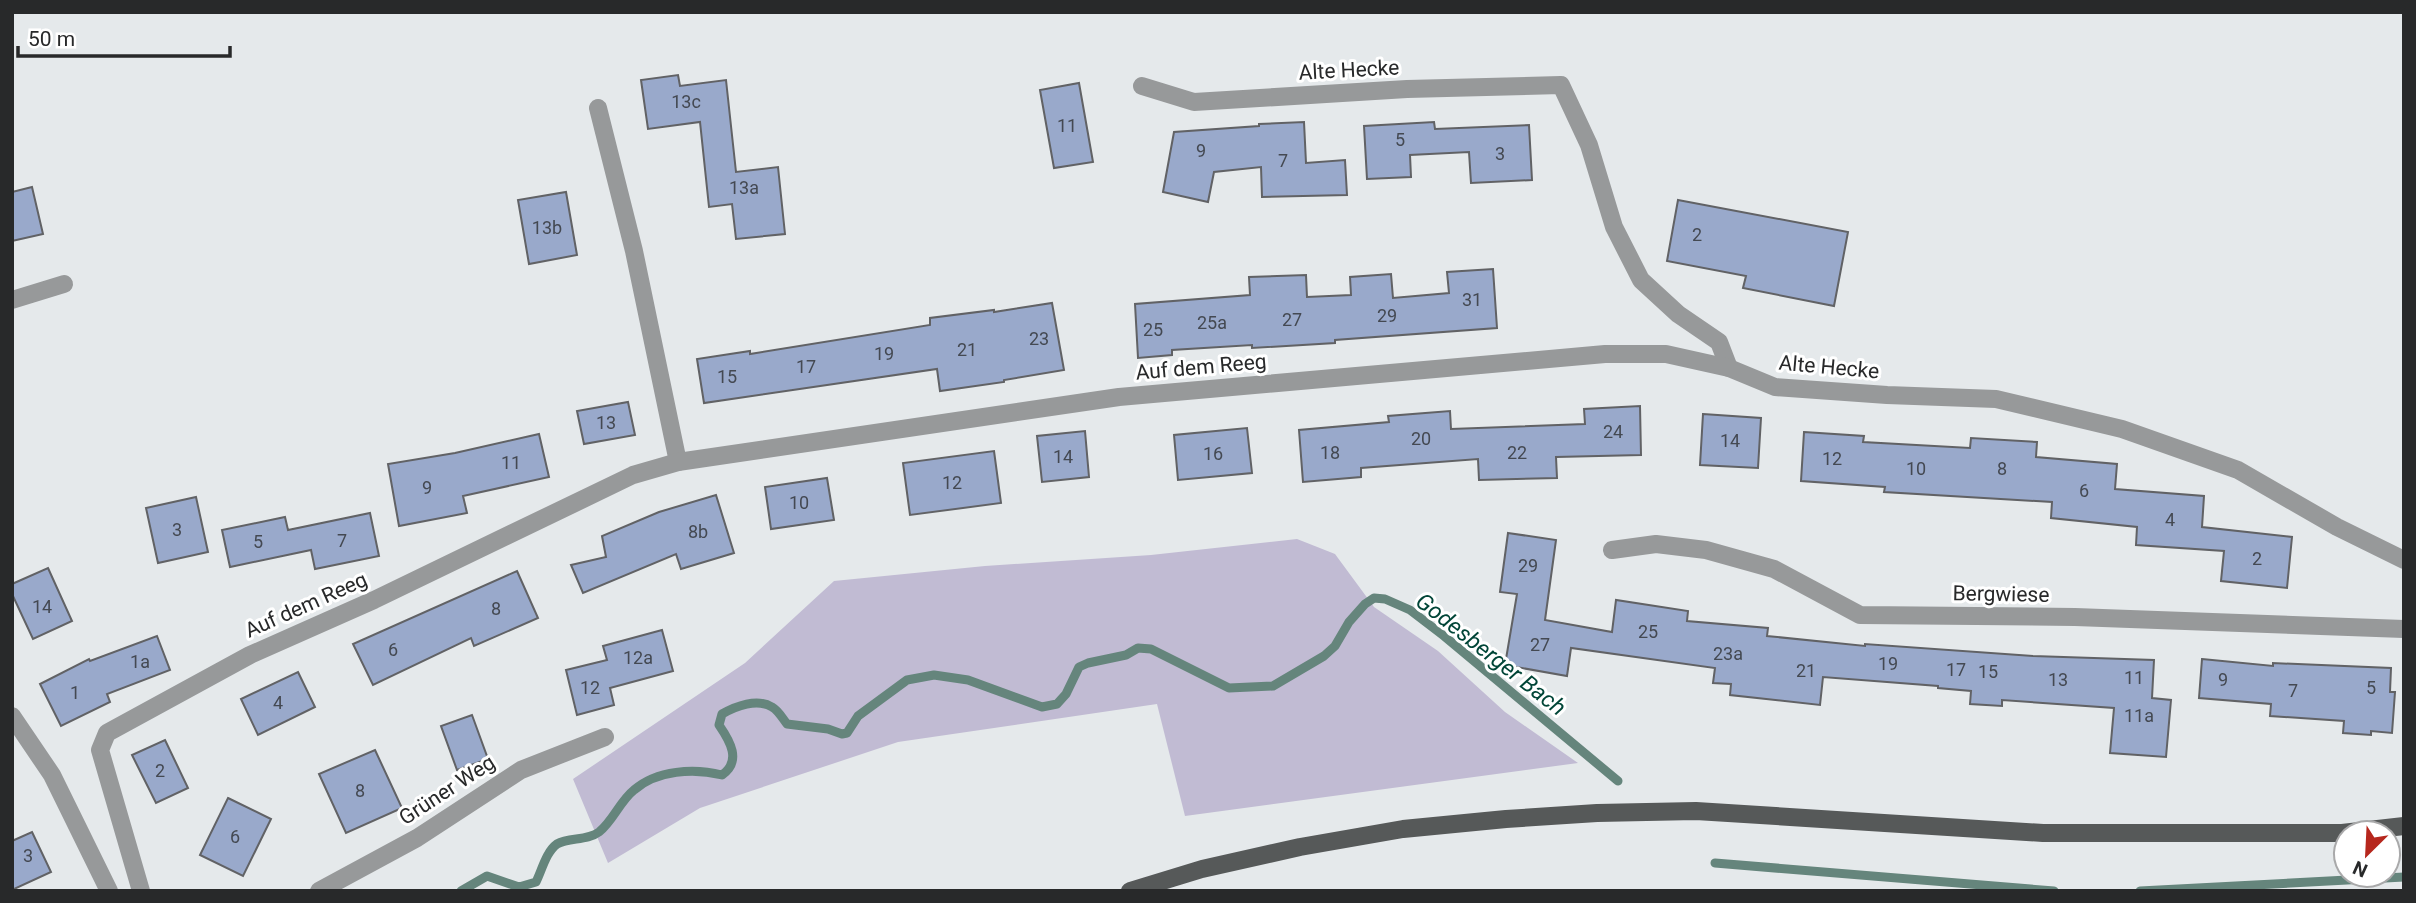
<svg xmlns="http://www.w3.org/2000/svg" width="2416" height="903" font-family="Roboto,sans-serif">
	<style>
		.green { fill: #c1bbd3 }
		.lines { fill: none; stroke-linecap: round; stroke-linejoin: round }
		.stream { stroke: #65857c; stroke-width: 9 }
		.building { fill: #99a9cb; stroke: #616265; stroke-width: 2 }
		.minor { stroke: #97999a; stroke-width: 18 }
		.major { stroke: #565959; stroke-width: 18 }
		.labels { text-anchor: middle; stroke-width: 6; stroke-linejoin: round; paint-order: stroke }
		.number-label { font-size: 18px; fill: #444952 }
		.street-label { font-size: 21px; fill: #28292a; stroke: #fff }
		.water-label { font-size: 23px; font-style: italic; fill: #004537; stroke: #fff }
	</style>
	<rect width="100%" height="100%" fill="#e5e9eb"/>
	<polygon class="green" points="1297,539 1335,554 1374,607 1438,651 1505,712 1578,763 1185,816 1157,704 898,742 700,808 608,863 573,779 745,663 834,581 985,566 1151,555"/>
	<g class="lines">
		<g class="stream">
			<polyline points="1715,863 2054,891"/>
			<path d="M461 891 487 876 519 887 536 882C542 870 546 852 557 844 569 837 587 841 599 832 613 821 620 801 634 790 657 770 694 768 722 775 742 761 730 741 719 725L722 714C736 706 757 698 772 707 778 710 783 719 787 724L828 729 842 734 847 733 858 716 907 680 934 675 968 680 1042 707 1057 704 1066 694 1079 667 1088 663 1126 655 1138 648 1151 649 1229 688 1273 686 1324 656 1335 646 1349 622 1365 604 1374 598 1385 599 1410 610 1444 636 1618 781"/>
			<polyline points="2140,891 2404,877"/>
		</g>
	</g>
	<g class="building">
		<polygon points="678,75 680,86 726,80 736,172 778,167 785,234 736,239 732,204 709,207 700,122 648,129 641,80"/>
		<polygon points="1079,83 1093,162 1054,168 1040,90"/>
		<polygon points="1304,122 1306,163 1345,160 1347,195 1262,197 1261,167 1214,172 1208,202 1163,192 1174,132 1259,126 1259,124"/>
		<polygon points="1434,122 1435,129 1529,125 1532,180 1471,183 1469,152 1410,155 1411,177 1367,179 1364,126"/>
		<polygon points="32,187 43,234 12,241 12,192"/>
		<polygon points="566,192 577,255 529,264 518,200"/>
		<polygon points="1678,200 1848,232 1834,306 1743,288 1746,276 1667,261"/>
		<polygon points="1493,269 1497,328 1335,340 1335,343 1252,348 1252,345 1172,350 1172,355 1138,358 1135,304 1250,295 1249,277 1306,275 1307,297 1351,295 1350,277 1391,274 1393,298 1449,293 1447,272"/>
		<polygon points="1052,303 1064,370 1004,380 1004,382 940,391 937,369 704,403 697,359 750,351 750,354 930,325 930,318 994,310 994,312"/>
		<polygon points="628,402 635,435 584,444 577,411"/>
		<polygon points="1640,406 1641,455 1556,457 1557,478 1479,480 1478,459 1361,468 1361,477 1303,482 1299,430 1389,422 1388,416 1450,411 1451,429 1585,424 1584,409"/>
		<polygon points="1703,414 1761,418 1758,468 1700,465"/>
		<polygon points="1247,428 1252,473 1178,480 1174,435"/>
		<polygon points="1085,431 1089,477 1042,482 1037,436"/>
		<polygon points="1804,432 1864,436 1863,442 1970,448 1971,438 2037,442 2036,457 2117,464 2115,489 2204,496 2202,527 2292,537 2287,588 2221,581 2224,551 2136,545 2137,527 2051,518 2052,502 1884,492 1885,487 1801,481"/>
		<polygon points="539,434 549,477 463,496 467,513 399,526 388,464 455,453"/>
		<polygon points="994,451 1001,503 910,515 903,463"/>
		<polygon points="827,478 834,520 771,529 765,487"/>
		<polygon points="716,495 734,553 681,569 676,554 583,593 571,565 606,557 602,536 659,512"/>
		<polygon points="196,497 208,552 158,563 146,508"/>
		<polygon points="370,513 379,556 315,569 311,550 230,567 222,530 285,517 288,530"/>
		<polygon points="1508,533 1556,540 1545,620 1612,632 1616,600 1688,611 1687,621 1768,628 1767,636 1865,646 1865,644 2033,656 2154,660 2152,698 2171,700 2166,757 2110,753 2114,708 2002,700 2002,706 1970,704 1971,691 1938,688 1938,686 1823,677 1820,705 1730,695 1731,684 1713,683 1715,668 1571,648 1567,676 1505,665 1517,594 1500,592"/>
		<polygon points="48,568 72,621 33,639 12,594 12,584"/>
		<polygon points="517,571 538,618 474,646 471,638 373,685 353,644"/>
		<polygon points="662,630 673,671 610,688 614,705 577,715 566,670 607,660 603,646"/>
		<polygon points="157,636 170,670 107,694 110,702 61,726 40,684 89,659 90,661"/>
		<polygon points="2202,659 2273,666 2273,663 2391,668 2390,692 2395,692 2392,733 2371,731 2371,735 2343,733 2344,721 2270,716 2271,704 2199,698"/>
		<polygon points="298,672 315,707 258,735 241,699"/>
		<polygon points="472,715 488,759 457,770 441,726"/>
		<polygon points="165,740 188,788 156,803 132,755"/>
		<polygon points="375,750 402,808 346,833 319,774"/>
		<polygon points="228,798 271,819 243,876 200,855"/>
		<polygon points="32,832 51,872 12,890 12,841"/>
	</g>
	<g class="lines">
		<g class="minor">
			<polyline points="1142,86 1194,102 1407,89 1561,85 1589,145 1614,227 1641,280 1678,314 1719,342 1729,368"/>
			<polyline points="598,108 634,251 678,462"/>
			<polyline points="12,300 64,284"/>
			<polyline points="1612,550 1656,544 1706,550 1774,569 1860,615 2075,617 2404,629"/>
			<polyline points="12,716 52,775 109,891"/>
			<polyline points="141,891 100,750 107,733 250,655 374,600 633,475 678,462 1119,397 1605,354 1666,354 1729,368 1775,387 1887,395 1996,399 2122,429 2238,470 2337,527 2404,560"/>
			<polyline points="319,891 417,838 521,770 605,737"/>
		</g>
		<polyline class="major" points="1130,891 1202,869 1300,847 1403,829 1506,819 1597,813 1696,811 2043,833 2342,833 2404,826"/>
	</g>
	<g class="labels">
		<g class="number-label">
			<text x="686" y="108">13c</text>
			<text x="1067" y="132">11</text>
			<text x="1400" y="146">5</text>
			<text x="1201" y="157">9</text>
			<text x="1500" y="160">3</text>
			<text x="1283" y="167">7</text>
			<text x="744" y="194">13a</text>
			<text x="547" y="234">13b</text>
			<text x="1697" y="241">2</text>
			<text x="1472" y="306">31</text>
			<text x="1387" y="322">29</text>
			<text x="1292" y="326">27</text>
			<text x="1212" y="329">25a</text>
			<text x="1153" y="336">25</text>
			<text x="1039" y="345">23</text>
			<text x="967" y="356">21</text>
			<text x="884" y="360">19</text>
			<text x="806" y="373">17</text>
			<text x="727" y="383">15</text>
			<text x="606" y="429">13</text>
			<text x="1613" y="438">24</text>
			<text x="1421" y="445">20</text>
			<text x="1730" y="447">14</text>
			<text x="1330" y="459">18</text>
			<text x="1517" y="459">22</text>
			<text x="1213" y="460">16</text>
			<text x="1063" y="463">14</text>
			<text x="1832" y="465">12</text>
			<text x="511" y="469">11</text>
			<text x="1916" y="475">10</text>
			<text x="2002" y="475">8</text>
			<text x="952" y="489">12</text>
			<text x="427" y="494">9</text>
			<text x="2084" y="497">6</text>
			<text x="799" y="509">10</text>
			<text x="2170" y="526">4</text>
			<text x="177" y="536">3</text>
			<text x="698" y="538">8b</text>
			<text x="342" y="547">7</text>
			<text x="258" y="548">5</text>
			<text x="2257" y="565">2</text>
			<text x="1528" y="572">29</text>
			<text x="42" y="613">14</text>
			<text x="496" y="615">8</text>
			<text x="1648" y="638">25</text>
			<text x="1540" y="651">27</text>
			<text x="393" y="656">6</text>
			<text x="1728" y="660">23a</text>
			<text x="638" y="664">12a</text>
			<text x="140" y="668">1a</text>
			<text x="1888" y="670">19</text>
			<text x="1956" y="676">17</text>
			<text x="1806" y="677">21</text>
			<text x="1988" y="678">15</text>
			<text x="2134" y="684">11</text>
			<text x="2058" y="686">13</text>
			<text x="2223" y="686">9</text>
			<text x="590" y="694">12</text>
			<text x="2371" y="694">5</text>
			<text x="2293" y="697">7</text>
			<text x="75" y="699">1</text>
			<text x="278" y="709">4</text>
			<text x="2139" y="722">11a</text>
			<text x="160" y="777">2</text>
			<text x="360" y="797">8</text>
			<text x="235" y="843">6</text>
			<text x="28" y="862">3</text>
		</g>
		<g class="street-label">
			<text transform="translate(1349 70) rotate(-3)" y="7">Alte Hecke</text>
			<text transform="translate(1201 367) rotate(-5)" y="7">Auf dem Reeg</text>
			<text transform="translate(1829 367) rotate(5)" y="7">Alte Hecke</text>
			<text transform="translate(2001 594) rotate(1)" y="7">Bergwiese</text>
			<text transform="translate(306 605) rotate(-24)" y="7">Auf dem Reeg</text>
			<text transform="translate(447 790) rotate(-33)" y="7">Grüner Weg</text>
		</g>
		<g class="water-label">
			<text transform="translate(1491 654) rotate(38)" y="8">Godesberger Bach</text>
		</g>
	</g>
	<rect width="2416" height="903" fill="none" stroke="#28292a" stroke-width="28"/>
	<g transform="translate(2367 854) rotate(204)"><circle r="33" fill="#ffffff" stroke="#a9a9aa" stroke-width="2"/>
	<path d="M0-5L12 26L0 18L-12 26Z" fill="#b6271d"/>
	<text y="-10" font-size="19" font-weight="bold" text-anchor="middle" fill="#28292a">N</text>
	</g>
	<path d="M18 46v10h212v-10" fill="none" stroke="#28292a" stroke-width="3.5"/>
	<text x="28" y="46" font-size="21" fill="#28292a" stroke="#ffffff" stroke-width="5" paint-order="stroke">50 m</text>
</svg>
